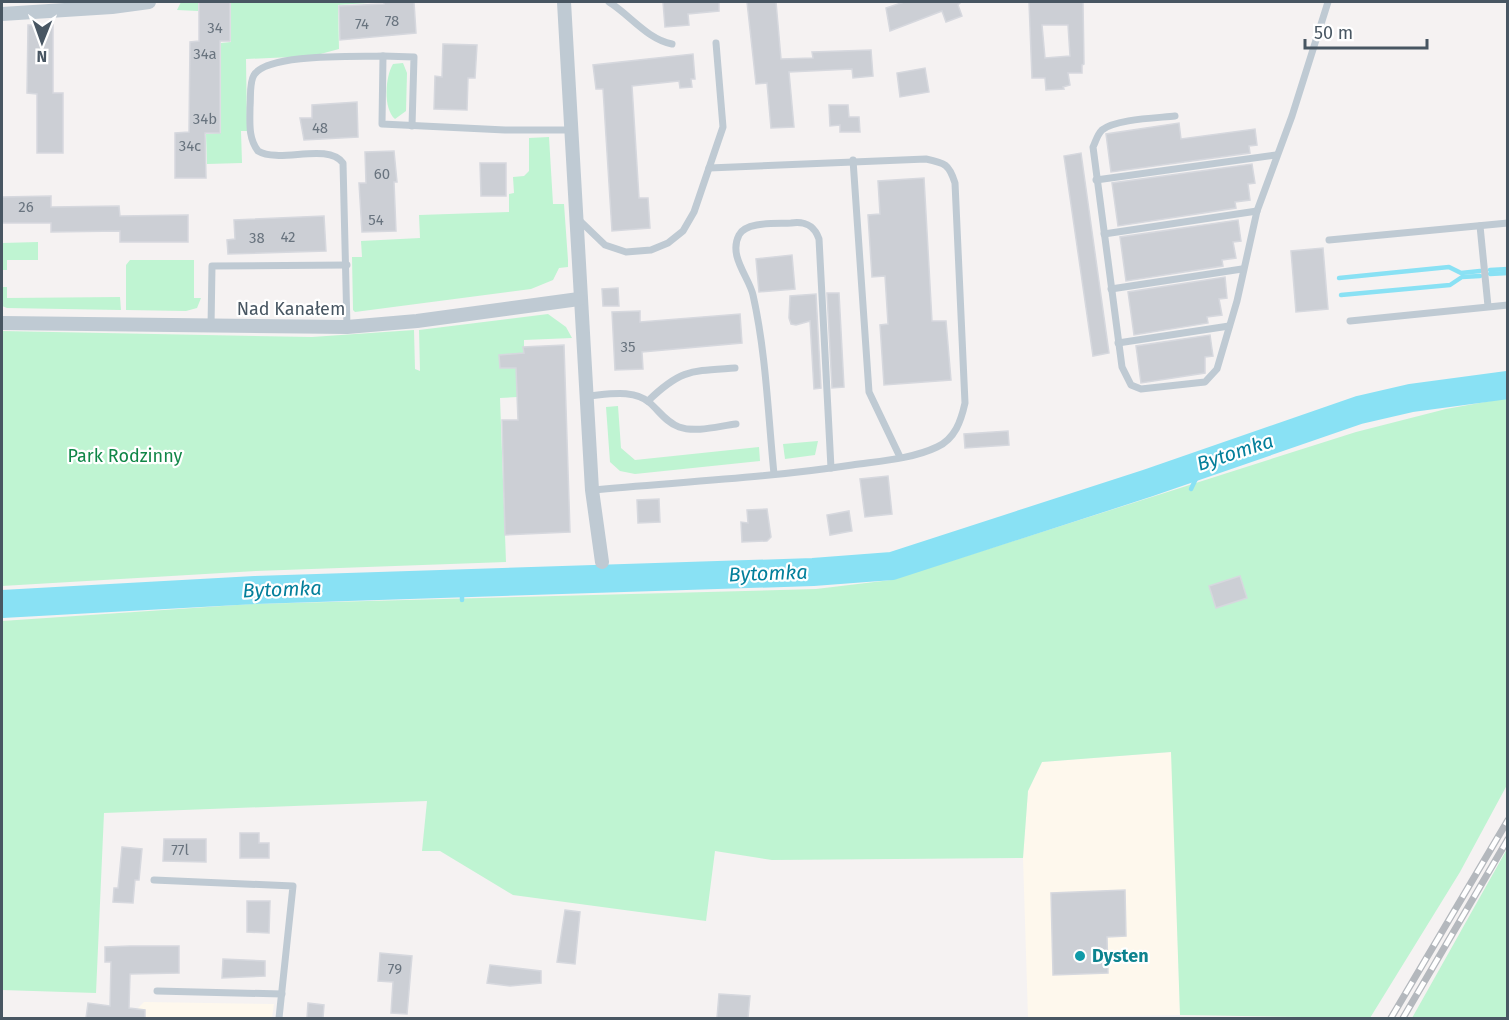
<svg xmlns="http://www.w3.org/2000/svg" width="1509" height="1020" font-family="'Fira Sans',sans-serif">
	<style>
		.commercial { fill: #fef8ed }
		.green { fill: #bff4d2 }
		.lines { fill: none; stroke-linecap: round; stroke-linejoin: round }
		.stream { stroke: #89e1f4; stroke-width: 4.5 }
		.river { stroke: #89e1f4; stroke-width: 28 }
		.building { fill: #cccfd5; stroke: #d6d8de; stroke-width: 1.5; fill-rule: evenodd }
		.service { stroke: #bfcad3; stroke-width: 7 }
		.minor { stroke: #bfcad3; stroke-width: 14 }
		.rail-casing { stroke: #b4b8bd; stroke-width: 7 }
		.rail { stroke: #fff; stroke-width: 4.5; stroke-dasharray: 14; stroke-linecap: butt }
		.culture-dot { fill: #0f9aa8; stroke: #fff; stroke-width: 2 }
		.labels { text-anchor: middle; stroke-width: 4.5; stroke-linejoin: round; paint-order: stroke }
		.number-label { font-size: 15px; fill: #69747f }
		.street-label { font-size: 18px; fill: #485662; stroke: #fff }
		.park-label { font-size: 18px; fill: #108647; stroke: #fff }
		.culture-label { font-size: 18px; font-weight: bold; fill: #0d838f; stroke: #fff; text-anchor: start }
		.water-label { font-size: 20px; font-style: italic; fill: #037f9b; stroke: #fff }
	</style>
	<rect width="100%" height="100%" fill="#f5f2f2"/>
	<g class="commercial">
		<polygon points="1172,752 1180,1015 1028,1018 1023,858 1028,791 1042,762"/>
		<polygon points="144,1002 274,1004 272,1018 138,1018 138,1008"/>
	</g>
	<g class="green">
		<polygon points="181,2 198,2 198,11 177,10"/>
		<polygon points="231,2 382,2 338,5 339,49 313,56 246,59 247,131 241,131 242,163 207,164 206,134 221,133 221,43 231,42"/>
		<path d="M403 63 407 73 406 111 395 119C383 109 385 77 393 64Z"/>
		<polygon points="549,137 553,204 564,204 568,260 568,267 559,268 553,280 531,289 355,312 353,310 352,257 362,257 361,241 420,238 419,215 509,212 509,194 514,193 513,177 524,176 529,171 529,138"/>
		<polygon points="38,242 38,260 7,260 7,270 2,270 2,243"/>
		<polygon points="130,260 194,260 194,298 201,298 197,308 186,311 126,310 126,265"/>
		<polygon points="2,287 7,287 7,298 120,297 121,310 7,308 2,306"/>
		<polygon points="548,314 566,327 572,338 524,340 524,381 517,382 517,397 500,398 506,562 256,571 2,586 2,331 312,337 414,330 415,369 420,371 419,330"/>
		<polygon points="1507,398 1507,785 1460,872 1370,1018 1180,1015 1171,752 1042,762 1028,791 1023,858 772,860 715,851 706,921 513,895 440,851 422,851 427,801 104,813 96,993 2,990 2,621 252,604 816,589 891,580 1356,432 1446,409"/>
		<polygon points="618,406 621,448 635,460 759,447 760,461 635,474 620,471 610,462 606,407"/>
		<polygon points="818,441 815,455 785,459 783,444"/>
		<polygon points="1507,849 1507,1018 1412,1018"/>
	</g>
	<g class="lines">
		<g class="stream">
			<polyline points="1490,270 1508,269"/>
			<polyline points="1490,274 1508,273"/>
			<polyline points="1339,278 1449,267 1461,273 1480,271"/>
			<polyline points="1341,295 1450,285 1462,277 1480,276"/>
			<polyline points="1191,489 1203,464"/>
			<polyline points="462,600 462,583"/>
		</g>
		<polyline class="river" points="2,604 255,590 813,572 892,566 1148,483 1359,410 1411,398 1508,385"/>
	</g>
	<g class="building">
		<polygon points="199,2 230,2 230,41 220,41 220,133 205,133 206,178 175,178 175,133 189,132 190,42 199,41"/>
		<polygon points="384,2 414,2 416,33 340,40 339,6 384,4"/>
		<polygon points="663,2 719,2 719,11 688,14 689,25 665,27"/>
		<polygon points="747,2 776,2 781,59 813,58 812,52 871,50 873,76 853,78 852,69 789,72 794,127 771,128 767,83 756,84"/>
		<polygon points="904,2 961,2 958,5 962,16 946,22 942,11 890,31 886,8"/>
		<path d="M1029 2H1083L1084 64 1082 65V73H1068L1070 85 1063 87 1064 89 1046 90 1045 78H1032ZM1042 25H1068L1070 56 1045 58Z"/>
		<polygon points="28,25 53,25 53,93 63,93 63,153 37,153 37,94 27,93"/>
		<polygon points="443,44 477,45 475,78 468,78 467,110 434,109 435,76 442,77"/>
		<polygon points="693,54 695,79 691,79 692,87 680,88 679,81 632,86 639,198 648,198 650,228 612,231 603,89 596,89 593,65"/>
		<polygon points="925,68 929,92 900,97 897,73"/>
		<polygon points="357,102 358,137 304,140 300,118 312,118 312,105"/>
		<polygon points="829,105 848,105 849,117 859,117 860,132 840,132 840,125 830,126"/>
		<polygon points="1179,123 1181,139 1255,129 1257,145 1249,146 1250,153 1111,172 1106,134"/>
		<polygon points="394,151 397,182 394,182 396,231 362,232 359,183 366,183 365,152"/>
		<polygon points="1081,153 1109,353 1093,356 1064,156"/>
		<polygon points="480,163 506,163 506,196 481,196"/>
		<polygon points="1252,164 1255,183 1248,184 1250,200 1235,202 1236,208 1118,226 1112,183"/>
		<polygon points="924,178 932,321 946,321 951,380 884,385 880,325 888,324 885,276 872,277 868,215 880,214 878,181"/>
		<polygon points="51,196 51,207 119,206 120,216 188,215 188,242 120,242 120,231 51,232 51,223 2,223 2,197"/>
		<polygon points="324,216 326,251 228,254 227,240 235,239 234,220"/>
		<polygon points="1238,220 1241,241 1233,242 1236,258 1222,260 1223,266 1126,281 1120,237"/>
		<polygon points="1323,248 1328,309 1296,312 1291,251"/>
		<polygon points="792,255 795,289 759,292 756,259"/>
		<polygon points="1225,277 1227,298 1219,299 1222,315 1207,317 1208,323 1134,335 1128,292"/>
		<polygon points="618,288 619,306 603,306 602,289"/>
		<polygon points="827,293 839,293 844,387 832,388"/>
		<polygon points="816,294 821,388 814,389 810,321 796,325 791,324 789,318 790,296"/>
		<polygon points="640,311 640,322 740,314 742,343 642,352 643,369 615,370 612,312"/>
		<polygon points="1210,335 1213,356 1205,357 1205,373 1141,383 1136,346"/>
		<polygon points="564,345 570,532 505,535 502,420 518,420 516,368 500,368 499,355 524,353 523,347"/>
		<polygon points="1008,431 1009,445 965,448 964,434"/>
		<polygon points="888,476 892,514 865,517 860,479"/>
		<polygon points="659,499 660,522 638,523 637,500"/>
		<polygon points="767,509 771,537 767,541 742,542 741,522 748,523 747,510"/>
		<polygon points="849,511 852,531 830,535 827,515"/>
		<polygon points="1240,576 1247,598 1216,608 1209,586"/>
		<polygon points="240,833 259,833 259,843 269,843 269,858 240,858"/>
		<polygon points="164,839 206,839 206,862 163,861"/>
		<polygon points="122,847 142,849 139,880 135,880 133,903 113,902 114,888 118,888"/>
		<polygon points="1125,890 1126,936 1107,937 1108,973 1053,975 1051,893"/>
		<polygon points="247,901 270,901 269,933 247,932"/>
		<polygon points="565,910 580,912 575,964 557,962"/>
		<polygon points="130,946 179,946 179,973 130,974 129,1008 145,1010 145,1018 86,1018 88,1003 110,1006 111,962 105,962 105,947"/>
		<polygon points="380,953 412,956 407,1014 391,1013 393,982 378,981"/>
		<polygon points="223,959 265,961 265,976 222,978"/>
		<polygon points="490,965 541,971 541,983 510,986 487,983"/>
		<polygon points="719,994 750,996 748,1018 717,1018"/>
		<polygon points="308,1003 324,1005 323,1018 307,1018"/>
	</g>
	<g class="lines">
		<g class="service">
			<path d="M609 2C630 15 647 39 672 44"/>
			<polyline points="383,56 414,57 412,126"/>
			<path d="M1175 116C1157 118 1115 119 1102 130 1097 135 1096 141 1093 147L1122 367 1131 385 1141 389 1205 382 1217 369 1237 301 1257 211 1292 116 1328 2"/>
			<polyline points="853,160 869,392 900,457"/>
			<polyline points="1096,180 1276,155"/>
			<polyline points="578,219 605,245 626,252 651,250 668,243 683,231 694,212 723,127 716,43"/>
			<polyline points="1480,226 1488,306"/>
			<polyline points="1104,234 1257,211"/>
			<polyline points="1329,240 1508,223"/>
			<polyline points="1111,289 1242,269"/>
			<polyline points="1350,321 1508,305"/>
			<polyline points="211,327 212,266 347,265"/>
			<path d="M347 327 343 163C327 142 280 164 258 151 248 138 250 122 250 107 251 97 249 83 254 75 268 53 357 57 383 56L382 124 505 130H571"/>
			<polyline points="1118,343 1229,326"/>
			<path d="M585 396C605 395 634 388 650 403 659 411 667 423 679 427 696 433 719 426 736 424"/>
			<path d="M648 401C681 369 691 371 735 368"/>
			<path d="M774 474C768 414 766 353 753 295 749 277 728 256 739 235 746 221 778 224 791 223 805 221 814 225 819 239L831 468"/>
			<path d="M592 490C679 482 766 478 852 465 879 461 912 459 937 447 955 439 961 421 965 403L955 183C949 164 945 163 926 159L709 168"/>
			<polyline points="154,880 293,886 279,1018"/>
			<polyline points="157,991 282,994"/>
		</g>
		<g class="minor">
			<polyline points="564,2 592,490 602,562"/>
			<polyline points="2,14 112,7 149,2"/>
			<polyline points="2,323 347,327 417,321 579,299"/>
		</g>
		<g class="rail-casing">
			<g id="rail">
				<polyline points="1391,1018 1508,820"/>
				<polyline points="1403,1018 1508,839"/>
			</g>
		</g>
		<use href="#rail" class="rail"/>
	</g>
	<circle class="culture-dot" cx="1080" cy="956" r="6"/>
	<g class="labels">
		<g class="number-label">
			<text x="392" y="26">78</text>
			<text x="362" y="29">74</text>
			<text x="215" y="33">34</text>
			<text x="205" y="59">34a</text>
			<text x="205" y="124">34b</text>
			<text x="320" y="133">48</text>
			<text x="190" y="151">34c</text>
			<text x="382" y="179">60</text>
			<text x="26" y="212">26</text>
			<text x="376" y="225">54</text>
			<text x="288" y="242">42</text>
			<text x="257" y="243">38</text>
			<text x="628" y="352">35</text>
			<text x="180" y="855">77l</text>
			<text x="395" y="974">79</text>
		</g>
		<g class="street-label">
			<text x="291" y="315">Nad Kanałem</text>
		</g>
		<g class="park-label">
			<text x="125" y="462">Park Rodzinny</text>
		</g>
		<g class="culture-label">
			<text x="1092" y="962">Dysten</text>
		</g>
		<g class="water-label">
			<text transform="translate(1235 452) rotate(-18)" y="7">Bytomka</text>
			<text transform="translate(768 573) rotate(-2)" y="7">Bytomka</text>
			<text transform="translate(282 589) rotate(-2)" y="7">Bytomka</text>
		</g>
	</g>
	<rect width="1509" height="1020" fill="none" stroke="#485662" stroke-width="6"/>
	<g transform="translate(42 42) rotate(181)" stroke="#ffffff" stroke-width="4.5" paint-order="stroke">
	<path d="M0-4.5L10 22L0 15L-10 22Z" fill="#485662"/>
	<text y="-9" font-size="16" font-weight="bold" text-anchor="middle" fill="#485662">N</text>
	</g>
	<path d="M1305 39v9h122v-9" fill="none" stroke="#485662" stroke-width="3"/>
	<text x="1314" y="39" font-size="18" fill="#485662" stroke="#ffffff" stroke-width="4.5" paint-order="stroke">50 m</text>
</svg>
